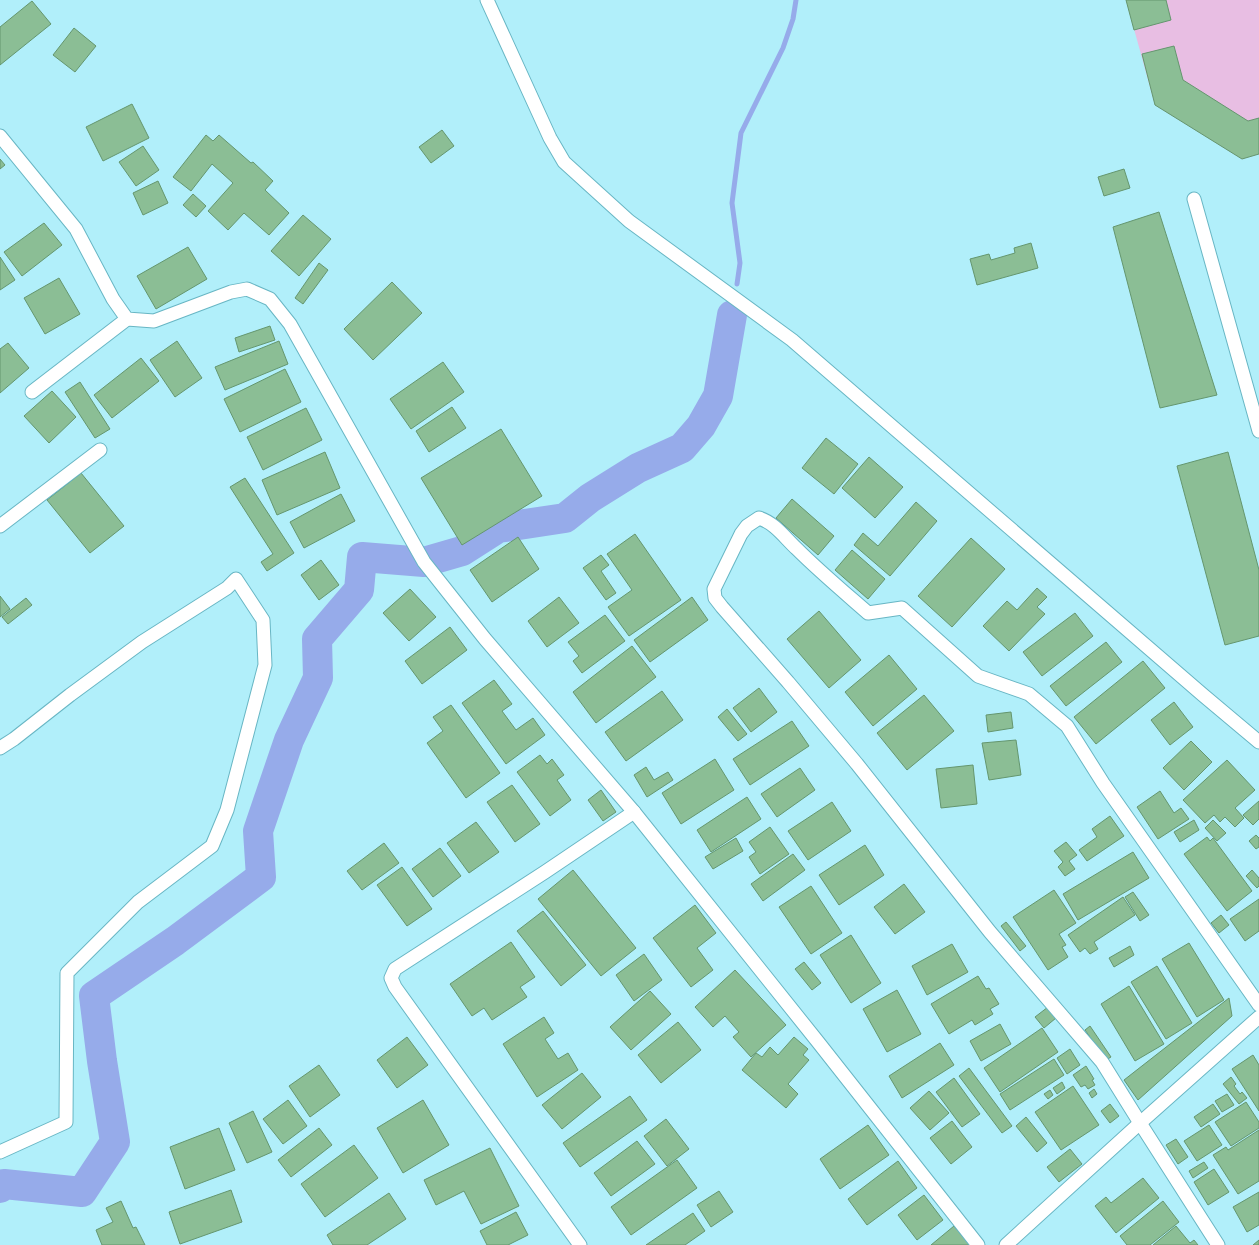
<svg xmlns="http://www.w3.org/2000/svg" width="1259" height="1245" font-family="Lato,sans-serif">
	<style>
		.green { fill: #e8bee3 }
		.lines { fill: none; stroke-linecap: round; stroke-linejoin: round }
		.stream { stroke: #96abea; stroke-width: 5 }
		.river { stroke: #96abea; stroke-width: 30 }
		.building { fill: #8bbe95; stroke: #64966e }
		.minor-casing { stroke: #68b6c4; stroke-width: 15 }
		.minor { stroke: #fff; stroke-width: 13 }
	</style>
	<rect width="100%" height="100%" fill="#b1effa"/>
	<polygon class="green" points="1126,0 1259,0 1259,154 1242,159 1155,105"/>
	<g class="lines">
		<polyline class="stream" points="737,284 740,263 732,203 741,133 783,48 793,19 796,0"/>
		<polyline class="river" points="0,1188 4,1184 82,1192 115,1142 102,1061 94,996 175,941 261,877 258,831 289,740 318,678 317,639 359,590 362,557 424,562 462,551 498,528 565,518 590,498 638,468 682,448 701,426 718,396 732,315"/>
	</g>
	<g class="building">
		<polygon points="1126,0 1166,0 1171,20 1134,30"/>
		<polygon points="32,1 51,24 0,65 0,27"/>
		<polygon points="74,28 96,46 75,72 53,55"/>
		<polygon points="1174,46 1183,80 1248,121 1259,118 1259,154 1242,159 1155,105 1142,54"/>
		<polygon points="132,104 149,138 103,161 86,127"/>
		<polygon points="442,130 454,146 431,163 419,147"/>
		<polygon points="206,135 213,141 219,135 251,163 253,162 273,181 265,190 289,213 269,235 244,213 228,230 208,211 233,183 212,164 191,191 173,177"/>
		<polygon points="143,146 159,170 136,186 119,162"/>
		<polygon points="0,159 5,165 0,169"/>
		<polygon points="1124,169 1130,188 1104,196 1098,177"/>
		<polygon points="158,181 168,203 143,215 133,193"/>
		<polygon points="193,194 206,206 196,217 183,205"/>
		<polygon points="1159,212 1217,395 1160,408 1113,227"/>
		<polygon points="303,215 331,239 299,276 271,251"/>
		<polygon points="44,223 62,245 22,276 4,252"/>
		<polygon points="1031,243 1038,268 977,285 970,259 989,254 991,260 1015,253 1014,248"/>
		<polygon points="188,247 207,279 156,309 137,276"/>
		<polygon points="0,257 15,280 0,290"/>
		<polygon points="319,263 328,270 303,304 295,298"/>
		<polygon points="59,278 80,314 45,334 24,298"/>
		<polygon points="392,282 422,313 373,360 344,329"/>
		<polygon points="270,326 275,340 239,352 235,338"/>
		<polygon points="177,341 202,378 175,397 150,360"/>
		<polygon points="279,341 288,364 225,390 215,367"/>
		<polygon points="8,343 29,368 0,393 0,349"/>
		<polygon points="141,358 159,381 112,418 94,395"/>
		<polygon points="443,362 464,392 411,429 390,399"/>
		<polygon points="285,369 301,402 240,432 224,399"/>
		<polygon points="80,382 110,429 95,438 65,392"/>
		<polygon points="52,391 76,417 49,443 24,416"/>
		<polygon points="452,407 466,428 429,452 416,431"/>
		<polygon points="306,408 322,440 263,470 247,437"/>
		<polygon points="501,429 542,496 462,545 421,478"/>
		<polygon points="826,438 858,464 834,494 802,468"/>
		<polygon points="325,452 340,488 277,515 262,480"/>
		<polygon points="1228,452 1259,570 1259,636 1225,645 1177,466"/>
		<polygon points="869,457 903,487 875,518 842,488"/>
		<polygon points="81,473 124,526 90,553 47,500"/>
		<polygon points="245,478 294,553 267,571 261,562 273,554 230,487"/>
		<polygon points="341,494 355,521 304,548 290,522"/>
		<polygon points="792,499 834,536 818,555 776,518"/>
		<polygon points="916,502 937,521 890,576 854,545 863,533 878,546"/>
		<polygon points="635,534 681,600 629,636 608,607 632,590 607,554"/>
		<polygon points="518,537 539,569 492,602 470,570"/>
		<polygon points="971,538 1005,569 952,627 918,596"/>
		<polygon points="852,550 885,579 868,599 835,570"/>
		<polygon points="601,555 609,565 601,571 616,593 606,600 583,568"/>
		<polygon points="321,560 339,585 319,600 301,575"/>
		<polygon points="1037,588 1047,597 1037,607 1045,614 1009,651 983,626 1007,601 1017,610"/>
		<polygon points="410,589 436,617 409,641 383,613"/>
		<polygon points="0,596 10,609 0,617"/>
		<polygon points="559,597 579,623 547,647 528,621"/>
		<polygon points="692,597 708,620 650,662 634,640"/>
		<polygon points="26,598 32,605 8,624 2,617"/>
		<polygon points="819,611 861,660 829,688 787,639"/>
		<polygon points="1075,613 1093,636 1042,676 1023,652"/>
		<polygon points="605,615 625,641 582,673 573,661 579,656 568,642"/>
		<polygon points="450,627 467,650 422,684 405,661"/>
		<polygon points="1106,642 1122,662 1066,706 1050,686"/>
		<polygon points="632,646 656,677 596,723 573,692"/>
		<polygon points="889,655 917,689 873,726 845,692"/>
		<polygon points="1143,661 1165,688 1096,744 1074,717"/>
		<polygon points="494,680 512,704 502,711 516,730 533,718 545,735 506,764 462,703"/>
		<polygon points="759,688 777,712 751,732 733,708"/>
		<polygon points="662,691 683,720 626,761 605,732"/>
		<polygon points="924,695 954,731 907,770 877,733"/>
		<polygon points="1174,702 1193,727 1170,745 1151,720"/>
		<polygon points="451,705 500,773 466,798 427,743 443,731 433,717"/>
		<polygon points="727,709 747,734 738,741 718,717"/>
		<polygon points="1011,712 1013,728 988,732 986,715"/>
		<polygon points="792,721 809,746 750,785 733,759"/>
		<polygon points="1016,740 1021,775 989,780 982,743"/>
		<polygon points="1191,741 1212,762 1184,790 1163,768"/>
		<polygon points="540,755 547,764 552,759 564,775 557,780 571,800 550,816 517,772"/>
		<polygon points="715,759 734,790 681,824 662,793"/>
		<polygon points="1227,760 1255,790 1235,808 1244,818 1235,827 1225,817 1220,822 1214,815 1205,823 1183,800"/>
		<polygon points="973,765 977,804 941,808 936,769"/>
		<polygon points="646,767 654,780 668,772 673,780 647,797 634,775"/>
		<polygon points="800,768 815,790 777,817 761,794"/>
		<polygon points="512,785 540,824 515,842 487,802"/>
		<polygon points="601,790 616,812 603,821 588,800"/>
		<polygon points="1160,791 1174,813 1181,808 1189,819 1158,839 1137,807"/>
		<polygon points="747,797 761,819 711,852 697,830"/>
		<polygon points="1259,801 1259,819 1253,825 1243,815"/>
		<polygon points="832,802 851,831 808,860 788,831"/>
		<polygon points="1110,816 1124,836 1087,861 1079,850 1097,837 1092,829"/>
		<polygon points="1194,820 1199,830 1180,842 1174,832"/>
		<polygon points="1213,820 1226,833 1217,841 1205,828"/>
		<polygon points="476,822 499,852 469,873 447,843"/>
		<polygon points="770,827 789,854 760,874 749,857 756,852 749,842"/>
		<polygon points="1256,835 1259,838 1259,847 1256,849 1249,841"/>
		<polygon points="1207,837 1210,841 1213,838 1252,891 1227,911 1184,854"/>
		<polygon points="736,838 743,851 713,869 705,857"/>
		<polygon points="1066,842 1077,855 1069,861 1075,869 1065,876 1058,867 1063,862 1054,851"/>
		<polygon points="384,843 399,863 362,890 347,871"/>
		<polygon points="865,845 884,875 839,905 819,875"/>
		<polygon points="440,848 461,876 433,897 412,869"/>
		<polygon points="1133,852 1149,878 1078,920 1063,894"/>
		<polygon points="793,854 805,870 763,901 751,884"/>
		<polygon points="402,867 432,909 407,926 377,885"/>
		<polygon points="573,870 636,948 601,976 538,899"/>
		<polygon points="1252,870 1259,878 1259,886 1257,888 1246,876"/>
		<polygon points="904,884 925,912 895,934 874,907"/>
		<polygon points="811,886 842,933 811,954 779,907"/>
		<polygon points="1054,890 1076,923 1059,934 1066,945 1062,947 1068,957 1048,970 1013,917"/>
		<polygon points="1133,892 1149,915 1140,921 1125,897"/>
		<polygon points="1123,897 1135,915 1094,942 1098,949 1090,954 1085,948 1080,952 1068,935"/>
		<polygon points="1259,899 1259,931 1245,941 1230,919"/>
		<polygon points="695,905 716,933 697,948 713,970 691,987 653,938"/>
		<polygon points="543,911 586,965 561,986 517,931"/>
		<polygon points="1221,915 1229,925 1219,933 1211,923"/>
		<polygon points="1006,922 1026,946 1020,951 1001,926"/>
		<polygon points="851,935 881,983 851,1003 820,955"/>
		<polygon points="511,942 535,977 520,987 527,997 492,1020 484,1008 472,1016 450,984"/>
		<polygon points="1189,943 1224,1000 1197,1017 1162,959"/>
		<polygon points="952,944 968,972 927,995 912,966"/>
		<polygon points="1130,946 1134,955 1114,967 1109,958"/>
		<polygon points="644,954 662,980 634,1001 616,975"/>
		<polygon points="804,962 821,983 812,990 795,969"/>
		<polygon points="1157,966 1192,1023 1166,1039 1131,982"/>
		<polygon points="735,970 786,1025 751,1057 733,1037 739,1032 725,1016 713,1027 695,1007"/>
		<polygon points="978,976 986,989 989,988 999,1004 990,1009 993,1014 975,1025 972,1020 949,1034 931,1004"/>
		<polygon points="1129,986 1164,1044 1135,1061 1101,1004"/>
		<polygon points="897,990 921,1034 887,1052 863,1009"/>
		<polygon points="650,991 671,1014 631,1050 610,1027"/>
		<polygon points="1229,998 1232,1016 1138,1100 1124,1080"/>
		<polygon points="1048,1007 1056,1018 1044,1028 1035,1017"/>
		<polygon points="544,1017 554,1033 545,1039 558,1059 568,1053 578,1070 537,1097 503,1044"/>
		<polygon points="678,1022 701,1050 661,1083 638,1055"/>
		<polygon points="1000,1024 1011,1044 981,1061 970,1041"/>
		<polygon points="1090,1026 1111,1057 1106,1060 1085,1030"/>
		<polygon points="1042,1028 1058,1052 1000,1092 984,1068"/>
		<polygon points="407,1037 428,1065 397,1088 377,1060"/>
		<polygon points="794,1037 808,1049 803,1055 809,1060 788,1084 798,1094 786,1108 742,1070 756,1053 762,1057 770,1047 778,1055"/>
		<polygon points="940,1043 954,1065 902,1098 889,1076"/>
		<polygon points="1070,1049 1080,1065 1067,1074 1057,1058"/>
		<polygon points="1253,1055 1259,1065 1259,1111 1232,1069"/>
		<polygon points="1054,1059 1064,1075 1010,1110 1000,1094"/>
		<polygon points="319,1065 340,1095 310,1117 289,1086"/>
		<polygon points="1086,1066 1094,1079 1092,1080 1095,1085 1088,1089 1085,1085 1081,1087 1073,1075"/>
		<polygon points="969,1068 1012,1126 1002,1133 959,1076"/>
		<polygon points="582,1073 601,1097 562,1129 542,1105"/>
		<polygon points="1231,1077 1236,1084 1234,1086 1240,1094 1242,1092 1247,1098 1239,1104 1223,1084"/>
		<polygon points="954,1078 980,1114 962,1127 936,1092"/>
		<polygon points="1062,1082 1065,1088 1057,1094 1053,1088"/>
		<polygon points="1073,1086 1099,1125 1061,1150 1035,1112"/>
		<polygon points="1094,1089 1097,1094 1092,1098 1089,1093"/>
		<polygon points="1050,1090 1053,1095 1048,1099 1044,1094"/>
		<polygon points="929,1091 949,1113 930,1130 910,1108"/>
		<polygon points="1227,1094 1234,1105 1222,1112 1215,1101"/>
		<polygon points="630,1096 647,1120 580,1167 563,1143"/>
		<polygon points="288,1100 307,1126 283,1144 263,1119"/>
		<polygon points="423,1100 449,1145 403,1173 377,1128"/>
		<polygon points="1246,1102 1259,1122 1259,1128 1231,1146 1215,1122"/>
		<polygon points="1110,1104 1119,1116 1110,1123 1101,1111"/>
		<polygon points="1213,1104 1220,1114 1201,1127 1194,1117"/>
		<polygon points="253,1111 272,1152 247,1163 229,1123"/>
		<polygon points="1026,1117 1047,1143 1037,1152 1016,1126"/>
		<polygon points="666,1119 689,1149 667,1166 644,1136"/>
		<polygon points="952,1121 972,1147 951,1164 930,1138"/>
		<polygon points="868,1125 889,1155 840,1189 820,1159"/>
		<polygon points="1209,1125 1222,1145 1197,1161 1184,1141"/>
		<polygon points="219,1128 235,1170 185,1189 170,1147"/>
		<polygon points="319,1128 332,1145 291,1177 278,1160"/>
		<polygon points="1259,1130 1259,1181 1238,1194 1213,1155 1226,1147 1228,1150"/>
		<polygon points="1176,1139 1188,1157 1178,1164 1166,1145"/>
		<polygon points="637,1141 655,1164 611,1196 594,1173"/>
		<polygon points="354,1145 378,1178 325,1217 301,1184"/>
		<polygon points="490,1148 519,1206 481,1224 464,1191 436,1205 424,1180"/>
		<polygon points="1070,1149 1082,1164 1059,1182 1047,1167"/>
		<polygon points="677,1160 697,1188 631,1235 611,1207"/>
		<polygon points="898,1161 917,1188 867,1225 848,1199"/>
		<polygon points="1204,1162 1208,1168 1193,1178 1189,1171"/>
		<polygon points="1214,1169 1229,1192 1208,1205 1194,1182"/>
		<polygon points="1143,1178 1159,1198 1116,1233 1095,1206 1106,1197 1111,1203"/>
		<polygon points="231,1190 242,1222 180,1244 169,1212"/>
		<polygon points="719,1191 733,1212 711,1227 697,1205"/>
		<polygon points="1259,1192 1259,1225 1247,1232 1233,1207"/>
		<polygon points="389,1193 406,1219 367,1245 333,1245 327,1235"/>
		<polygon points="924,1195 943,1220 917,1240 898,1215"/>
		<polygon points="121,1201 133,1228 136,1227 145,1245 102,1245 96,1230 113,1222 106,1208"/>
		<polygon points="1163,1201 1179,1222 1150,1245 1127,1245 1120,1236"/>
		<polygon points="516,1212 528,1235 508,1245 487,1245 480,1231"/>
		<polygon points="693,1213 705,1231 685,1245 646,1245"/>
		<polygon points="954,1226 970,1245 931,1245"/>
		<polygon points="1176,1226 1190,1243 1194,1240 1198,1245 1153,1245"/>
		<polygon points="1259,1240 1259,1245 1253,1245"/>
	</g>
	<g class="lines">
		<g class="minor-casing">
			<g id="minor">
				<polyline points="487,0 550,138 564,162 629,221 792,340 1203,695 1259,742"/>
				<polyline points="0,136 76,229 113,299 127,319 154,321 231,292 247,289 270,299 290,324 424,562 485,639 634,812 818,1042 978,1245"/>
				<polyline points="1194,199 1259,431"/>
				<polyline points="32,392 127,319"/>
				<polyline points="0,526 100,450"/>
				<polyline points="0,748 14,739 70,695 142,642 227,588 236,579 263,620 265,665 227,810 212,846 138,902 67,973 66,1122 0,1152"/>
				<polyline points="580,1245 395,987 391,978 395,969 545,872 634,812"/>
				<polyline points="1006,1245 1140,1123 1259,1017"/>
				<path d="M1218 1245 1140 1123 1102 1062 990 932 857 764 788 682 722 607 715 598 714 589 741 534 747 526 759 518C775 523 785 538 797 549 819 571 844 592 868 613L902 608 978 676 1029 694 1067 726 1103 783 1259 1005"/>
			</g>
		</g>
		<use href="#minor" class="minor"/>
	</g>
</svg>
